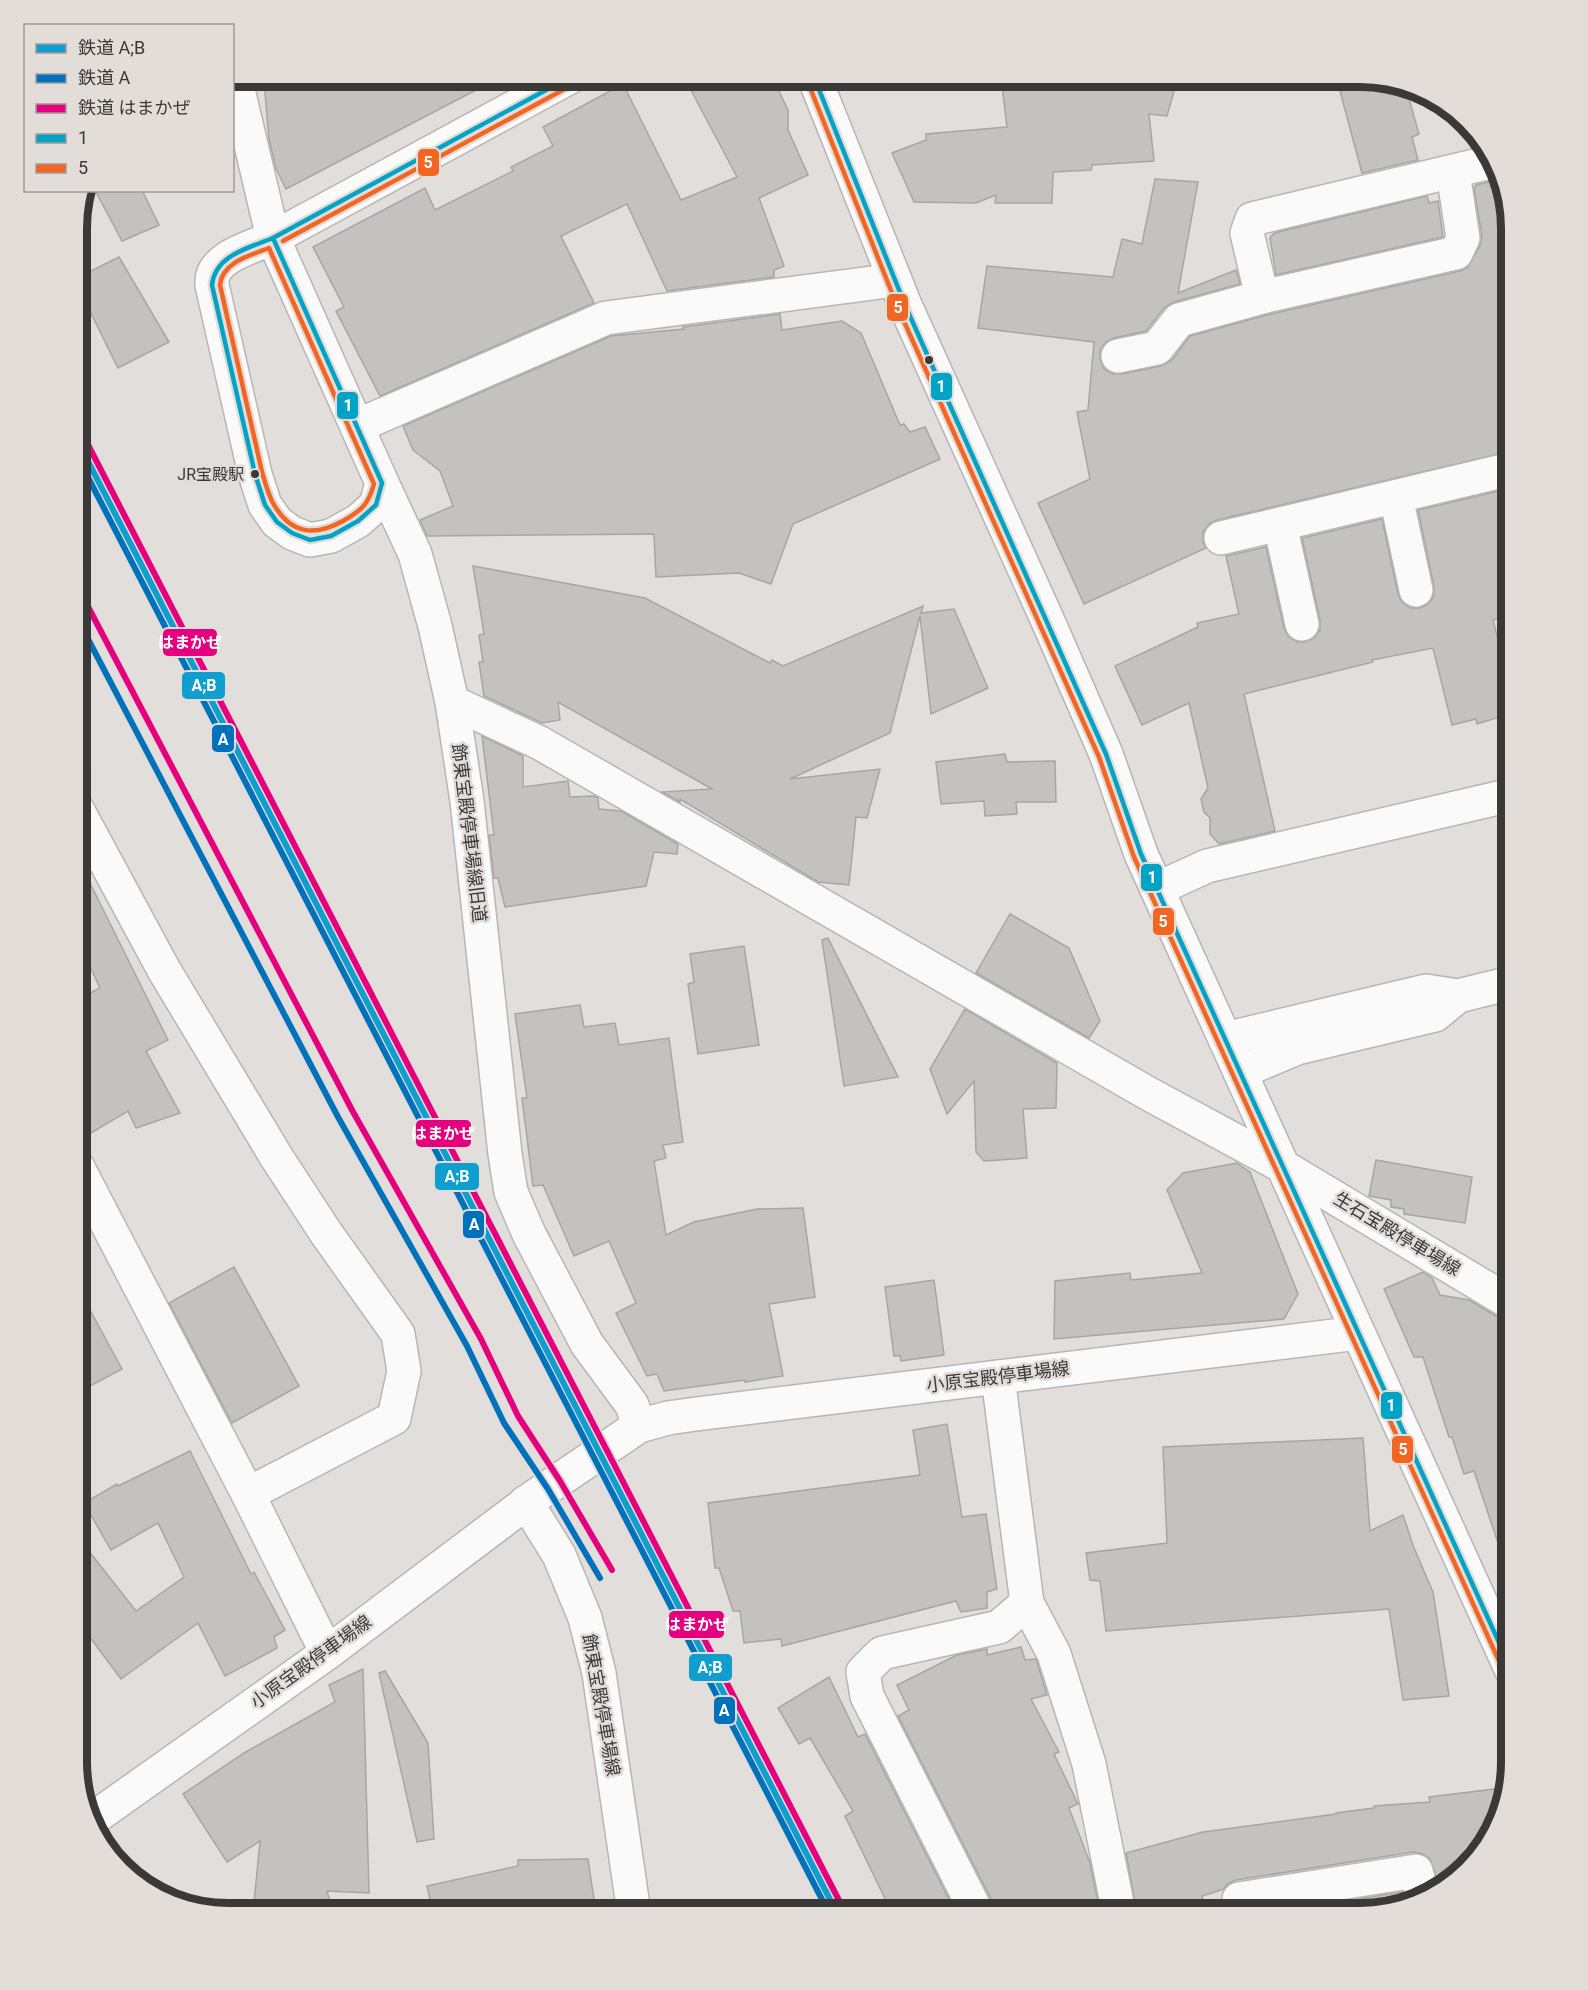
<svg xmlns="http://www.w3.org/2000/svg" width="1588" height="1990" font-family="Roboto,'Noto Sans JP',sans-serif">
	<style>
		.building { fill: #c4c2c0; stroke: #a8a5a3; stroke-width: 1.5 }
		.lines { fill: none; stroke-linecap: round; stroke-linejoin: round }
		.minor-casing { stroke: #b8b6b4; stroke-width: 36 }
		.tertiary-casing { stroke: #b8b6b4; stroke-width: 36 }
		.secondary-casing { stroke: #b8b6b4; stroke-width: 36 }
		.trunk-casing { stroke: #b8b6b4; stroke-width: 36 }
		.minor { stroke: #fafafa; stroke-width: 33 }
		.tertiary { stroke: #fafafa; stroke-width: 33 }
		.secondary { stroke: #fafafa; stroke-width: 33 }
		.trunk { stroke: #fafafa; stroke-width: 33 }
		.bus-1-casing { stroke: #e3ddd9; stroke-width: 9 }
		.bus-2-casing { stroke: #e3ddd9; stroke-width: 9 }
		.bus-1 { stroke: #03a3c6; stroke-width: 4.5 }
		.bus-2 { stroke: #f26522; stroke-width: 4.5 }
		.rail-1-casing { stroke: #e3ddd9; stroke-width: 10 }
		.rail-2-casing { stroke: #e3ddd9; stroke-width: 10 }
		.rail-3-casing { stroke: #e3ddd9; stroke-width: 10 }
		.rail-1 { stroke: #0f9ecd; stroke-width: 6 }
		.rail-2 { stroke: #0072bc; stroke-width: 6 }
		.rail-3 { stroke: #e5007d; stroke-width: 6 }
		.bus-dot { fill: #3b3937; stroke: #e3ddd9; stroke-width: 2 }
		.labels { text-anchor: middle; stroke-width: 5; stroke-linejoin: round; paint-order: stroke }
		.bus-label { font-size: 16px; fill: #3b3937; stroke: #e3ddd9; text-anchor: end }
		.street-label { font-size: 18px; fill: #3b3937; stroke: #e3ddd9 }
		.rim { fill: none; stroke: #3b3937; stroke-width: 8 }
		.line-badge { stroke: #e3ddd9; stroke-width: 2 }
		.badge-label { font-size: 16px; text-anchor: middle; font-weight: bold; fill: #fff }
	</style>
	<rect width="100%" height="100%" fill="#e1dedb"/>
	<g class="building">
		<polygon points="310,77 501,77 286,189 276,169 269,139 264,81"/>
		<polygon points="684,77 772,77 788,110 788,130 808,175 759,198 784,266 774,270 774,277 667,291 627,204 561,236 594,303 380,396 336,311 344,307 313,247 425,188 435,210 513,171 511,167 553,146 543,127 623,84 681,200 737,177"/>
		<polygon points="1001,77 1178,77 1167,116 1149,114 1154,161 1092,165 1091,170 1053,172 1052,203 995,203 996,195 976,203 914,202 892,153 926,140 926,134 1007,127"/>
		<polygon points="1381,80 1406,88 1419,134 1412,137 1418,160 1362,173 1340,91"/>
		<polygon points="1155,179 1198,182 1178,293 1236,270 1240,284 1174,302 1164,308 1146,331 1114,338 1106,342 1100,350 1100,359 1104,369 1113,374 1122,374 1161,366 1172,360 1190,336 1267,315 1460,271 1467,268 1480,246 1482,236 1474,188 1476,185 1497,180 1512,228 1512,451 1217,520 1209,524 1203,532 1203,542 1206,548 1084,604 1038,503 1090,479 1077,412 1088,410 1094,342 978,328 987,266 1113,277 1122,239 1142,244"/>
		<polygon points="95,190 142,190 159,225 122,241"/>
		<polygon points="1427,196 1429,203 1438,201 1443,237 1276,275 1270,238 1274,233"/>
		<polygon points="119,257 169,342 118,368 77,285 77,278"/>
		<polygon points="780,314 782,330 842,321 861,333 900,425 904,424 910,432 925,427 940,459 793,524 771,584 739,573 656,577 654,534 427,536 420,520 453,506 440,471 413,450 403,426 611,336 684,329 683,327"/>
		<polygon points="1512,488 1512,615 1493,620 1512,696 1512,713 1477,724 1476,719 1452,725 1433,648 1372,660 1373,662 1244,694 1275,831 1219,844 1210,834 1210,818 1204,812 1201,799 1208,788 1189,703 1142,725 1115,666 1198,627 1197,623 1239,614 1226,556 1266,547 1284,628 1288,636 1297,642 1305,642 1314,638 1320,630 1320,620 1302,538 1382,519 1398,594 1402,602 1410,608 1420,608 1428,604 1434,596 1434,587 1418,510"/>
		<polygon points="473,566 645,598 770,663 772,660 783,666 923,606 921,613 954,609 988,688 931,714 920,616 890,733 790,779 880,769 867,818 856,817 849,885 818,882 680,799 680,802 662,792 712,789 558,702 560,720 542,723 484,696 479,662 483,662 479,635 484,634"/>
		<polygon points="482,736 523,756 523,787 568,781 570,797 594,796 598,798 599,809 621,811 678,844 677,854 654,852 646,886 505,907 498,878 494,878 489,835 494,835"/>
		<polygon points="1005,754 1007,762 1055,761 1056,802 1016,802 1017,814 985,816 984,801 941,804 936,762"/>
		<polygon points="77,857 168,1040 146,1051 180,1113 136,1128 128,1111 86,1136 77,1118 77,1000 100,988 77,939"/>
		<polygon points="1010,914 1069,948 1100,1021 1089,1038 976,973"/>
		<polygon points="828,938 898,1077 844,1086 822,940"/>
		<polygon points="744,946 759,1045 698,1054 688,984 694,982 690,954"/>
		<polygon points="580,1005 584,1027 615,1023 619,1045 669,1038 683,1142 663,1145 666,1158 654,1161 666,1235 694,1222 757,1209 803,1208 815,1297 769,1304 783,1376 745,1382 745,1380 664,1391 657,1374 647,1376 616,1313 636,1303 609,1241 574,1256 543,1185 533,1186 522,1098 527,1098 515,1014"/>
		<polygon points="965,1009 1057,1063 1056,1108 1023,1109 1027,1158 984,1161 976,1152 974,1081 947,1114 930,1069"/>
		<polygon points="1376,1160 1472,1177 1465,1223 1404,1214 1404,1209 1391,1207 1391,1200 1369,1196"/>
		<polygon points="1237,1163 1250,1172 1298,1294 1284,1319 1054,1339 1055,1281 1130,1273 1131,1280 1202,1273 1167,1190 1183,1173"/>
		<polygon points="234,1267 299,1386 232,1423 169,1303"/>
		<polygon points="1423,1272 1432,1278 1440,1295 1469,1300 1501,1319 1511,1322 1511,1566 1506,1567 1474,1471 1464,1474 1452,1437 1449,1437 1423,1357 1414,1357 1384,1289"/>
		<polygon points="934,1280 944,1355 901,1361 900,1356 894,1356 885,1287"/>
		<polygon points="77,1286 122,1369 77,1393"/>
		<polygon points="947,1424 962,1517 986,1514 997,1589 987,1592 987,1608 961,1612 956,1601 782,1646 781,1639 744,1643 740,1611 733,1611 719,1568 715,1568 708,1503 920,1475 913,1430"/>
		<polygon points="1363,1438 1370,1531 1403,1515 1414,1548 1433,1592 1449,1696 1403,1700 1389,1609 1106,1631 1100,1581 1090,1580 1086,1553 1167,1543 1163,1447"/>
		<polygon points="190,1451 251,1574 254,1572 285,1630 274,1637 277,1648 225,1676 198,1623 121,1679 77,1620 77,1536 136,1611 184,1577 158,1523 111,1550 84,1503 117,1484 118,1486"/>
		<polygon points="1021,1647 1025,1660 1036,1659 1047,1695 1031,1699 1059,1752 1054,1754 1078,1804 1069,1808 1090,1863 1100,1913 996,1913 994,1905 898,1716 909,1710 897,1685 957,1655 987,1649 987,1655"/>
		<polygon points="363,1669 369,1893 327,1891 333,1913 253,1913 260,1841 227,1862 183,1794 244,1753 335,1702 329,1685"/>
		<polygon points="385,1671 428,1743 434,1839 417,1842 379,1673"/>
		<polygon points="829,1677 858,1737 865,1734 956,1913 892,1913 845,1816 853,1811 810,1738 799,1744 778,1708"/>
		<polygon points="1504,1788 1491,1837 1444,1888 1440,1889 1430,1859 1423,1854 1413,1852 1236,1880 1227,1884 1224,1889 1202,1896 1206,1913 1137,1913 1126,1853 1203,1832 1336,1814 1336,1813 1374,1808 1374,1806 1430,1802 1429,1797"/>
		<polygon points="588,1859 596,1913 433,1913 427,1886 518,1866 518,1860"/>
		<polygon points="1402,1892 1404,1900 1360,1913 1268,1913"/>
	</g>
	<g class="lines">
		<g class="minor-casing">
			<g id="minor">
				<path d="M235 77 273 238 382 483 376 505 358 521 331 536 310 540 292 533 277 522 265 505 255 474 212 285C209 257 253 247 273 238"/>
				<polyline points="1262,297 1247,233 1252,219 1491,162"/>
				<polyline points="1118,356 1157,348 1179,320 1262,297 1456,253 1463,238 1453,172"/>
				<polyline points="357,426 606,318 895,280"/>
				<polyline points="1396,497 1416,590"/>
				<polyline points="1280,524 1302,624"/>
				<polyline points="1221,538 1511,469"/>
				<polyline points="452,702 540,743 1149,1094 1282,1166"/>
				<polyline points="77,809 164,970 277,1158 326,1233 398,1334 404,1371 394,1418 248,1494"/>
				<polyline points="1157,889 1207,866 1511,795"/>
				<polyline points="1225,1039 1426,991 1458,996 1511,983"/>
				<polyline points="1240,1072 1297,1048 1435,1015 1458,996"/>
				<polyline points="77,1166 248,1494 327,1653"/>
				<polyline points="1027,1603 1054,1654 1089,1764 1119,1913"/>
				<polyline points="977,1913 867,1696 863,1672 882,1653 999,1627 1027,1603 998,1377"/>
				<polyline points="1242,1913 1239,1899 1416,1871 1422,1894"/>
			</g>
		</g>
		<g class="tertiary-casing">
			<polyline id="tertiary" points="382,483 415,554 435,626 452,702 467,801 505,1154 511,1192 529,1234 587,1344 632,1405 639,1426"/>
		</g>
		<g class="secondary-casing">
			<g id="secondary">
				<polyline points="273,238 570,77"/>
				<polyline points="1282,1166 1511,1303"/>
				<polyline points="526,1502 559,1555 585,1618 599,1673 634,1913"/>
				<polyline points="94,1818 327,1653 534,1497 639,1426 668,1418 696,1414 1358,1333"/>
			</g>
		</g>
		<g class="trunk-casing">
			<polyline id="trunk" points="814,77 905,305 1047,619 1106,754 1141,854 1511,1669"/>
		</g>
		<use href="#minor" class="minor"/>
		<use href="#tertiary" class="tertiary"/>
		<use href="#secondary" class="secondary"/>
		<use href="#trunk" class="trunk"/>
		<g class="bus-1-casing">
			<g id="bus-1">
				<polyline points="814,77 905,305 1106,754 1141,854 1511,1669"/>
				<path d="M273 238 382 483 376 505 358 521 331 536 310 540 292 533 277 522 265 505 255 474 212 285C215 255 249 248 273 238Z"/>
				<polyline points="273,238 570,77"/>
			</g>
		</g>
		<g class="bus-2-casing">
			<g id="bus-2">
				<polyline points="807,80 898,308 1099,757 1134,857 1504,1672"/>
				<polyline points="283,241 574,84"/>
				<path d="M269 248 374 484C368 505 362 510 343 521 314 537 290 534 273 503 268 494 265 482 262 472L220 285C222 262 251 255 269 248Z"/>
			</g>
		</g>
		<use href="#bus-1" class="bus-1"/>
		<use href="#bus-2" class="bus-2"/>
		<g class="rail-1-casing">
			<polyline id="rail-1" points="77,440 837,1913"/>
		</g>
		<g class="rail-2-casing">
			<g id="rail-2">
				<polyline points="77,456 829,1913"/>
				<polyline points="77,618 338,1117 467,1346 504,1423 548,1489 600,1578"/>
			</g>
		</g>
		<g class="rail-3-casing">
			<g id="rail-3">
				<polyline points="84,437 844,1910"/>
				<polyline points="84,599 352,1110 481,1339 518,1416 560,1481 612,1570"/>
			</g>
		</g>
		<use href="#rail-1" class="rail-1"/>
		<use href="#rail-2" class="rail-2"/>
		<use href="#rail-3" class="rail-3"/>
	</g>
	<g class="bus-dot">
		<circle cx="929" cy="360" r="5"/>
		<circle cx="255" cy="474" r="5"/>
	</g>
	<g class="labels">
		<g class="bus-label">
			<text x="244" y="480">JR宝殿駅</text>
		</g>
		<g class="street-label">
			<text transform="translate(469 833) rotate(83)" y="6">飾東宝殿停車場線旧道</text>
			<text transform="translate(1397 1234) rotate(31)" y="6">生石宝殿停車場線</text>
			<text transform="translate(998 1377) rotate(-7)" y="6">小原宝殿停車場線</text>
			<text transform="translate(311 1662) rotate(-36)" y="6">小原宝殿停車場線</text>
			<text transform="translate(601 1705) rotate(80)" y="6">飾東宝殿停車場線</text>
		</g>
	</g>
	<path d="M0 0H1588V1990H0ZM228 87H1360A141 141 0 0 1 1501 228V1762A141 141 0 0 1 1360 1903H228A141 141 0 0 1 87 1762V228A141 141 0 0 1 228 87Z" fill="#e3ddd9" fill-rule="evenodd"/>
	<path class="rim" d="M228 87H1360A141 141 0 0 1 1501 228V1762A141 141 0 0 1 1360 1903H228A141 141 0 0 1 87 1762V228A141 141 0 0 1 228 87Z"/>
	<g class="line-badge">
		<rect x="417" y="148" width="23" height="29" rx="6" fill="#f26522"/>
		<rect x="886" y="293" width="23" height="29" rx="6" fill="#f26522"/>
		<rect x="930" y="372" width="23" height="29" rx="6" fill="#03a3c6"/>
		<rect x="336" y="391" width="23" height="29" rx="6" fill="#03a3c6"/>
		<rect x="162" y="628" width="56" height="29" rx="6" fill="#e5007d"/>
		<rect x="181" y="671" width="45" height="29" rx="6" fill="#0f9ecd"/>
		<rect x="211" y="724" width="24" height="29" rx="6" fill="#0072bc"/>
		<rect x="1140" y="863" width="23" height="29" rx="6" fill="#03a3c6"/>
		<rect x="1152" y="907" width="23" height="29" rx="6" fill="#f26522"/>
		<rect x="415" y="1119" width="57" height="29" rx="6" fill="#e5007d"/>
		<rect x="434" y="1162" width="46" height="29" rx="6" fill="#0f9ecd"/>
		<rect x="462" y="1210" width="23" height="29" rx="6" fill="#0072bc"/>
		<rect x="1380" y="1391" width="23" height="29" rx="6" fill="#03a3c6"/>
		<rect x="1391" y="1435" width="23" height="29" rx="6" fill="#f26522"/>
		<rect x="668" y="1610" width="57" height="29" rx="6" fill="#e5007d"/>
		<rect x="688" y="1653" width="45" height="29" rx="6" fill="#0f9ecd"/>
		<rect x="713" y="1696" width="23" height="29" rx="6" fill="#0072bc"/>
	</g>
	<g class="badge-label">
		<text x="428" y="168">5</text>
		<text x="898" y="313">5</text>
		<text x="941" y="392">1</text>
		<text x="348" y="411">1</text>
		<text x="190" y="648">はまかぜ</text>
		<text x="204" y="691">A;B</text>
		<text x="223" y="745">A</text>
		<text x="1152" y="883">1</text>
		<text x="1163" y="927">5</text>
		<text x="443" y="1139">はまかぜ</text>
		<text x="457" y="1182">A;B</text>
		<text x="474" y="1230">A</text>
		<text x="1391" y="1411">1</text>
		<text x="1403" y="1455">5</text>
		<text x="697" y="1630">はまかぜ</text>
		<text x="710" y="1673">A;B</text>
		<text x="724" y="1716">A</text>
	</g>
	<rect x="24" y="24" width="210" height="168" fill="#e3ddd9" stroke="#a09b98" stroke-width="1.5"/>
	<rect x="36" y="44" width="30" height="9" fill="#0f9ecd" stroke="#a09b98" stroke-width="1.5"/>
	<text x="78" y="54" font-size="18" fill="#3b3937">鉄道 A;B</text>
	<rect x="36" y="74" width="30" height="9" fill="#0072bc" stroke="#a09b98" stroke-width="1.5"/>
	<text x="78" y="84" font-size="18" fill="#3b3937">鉄道 A</text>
	<rect x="36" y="104" width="30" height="9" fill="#e5007d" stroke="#a09b98" stroke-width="1.5"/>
	<text x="78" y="114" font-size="18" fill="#3b3937">鉄道 はまかぜ</text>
	<rect x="36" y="134" width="30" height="9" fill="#03a3c6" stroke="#a09b98" stroke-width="1.5"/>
	<text x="78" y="144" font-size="18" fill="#3b3937">1</text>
	<rect x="36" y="164" width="30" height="9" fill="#f26522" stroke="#a09b98" stroke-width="1.5"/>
	<text x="78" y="174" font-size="18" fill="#3b3937">5</text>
</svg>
